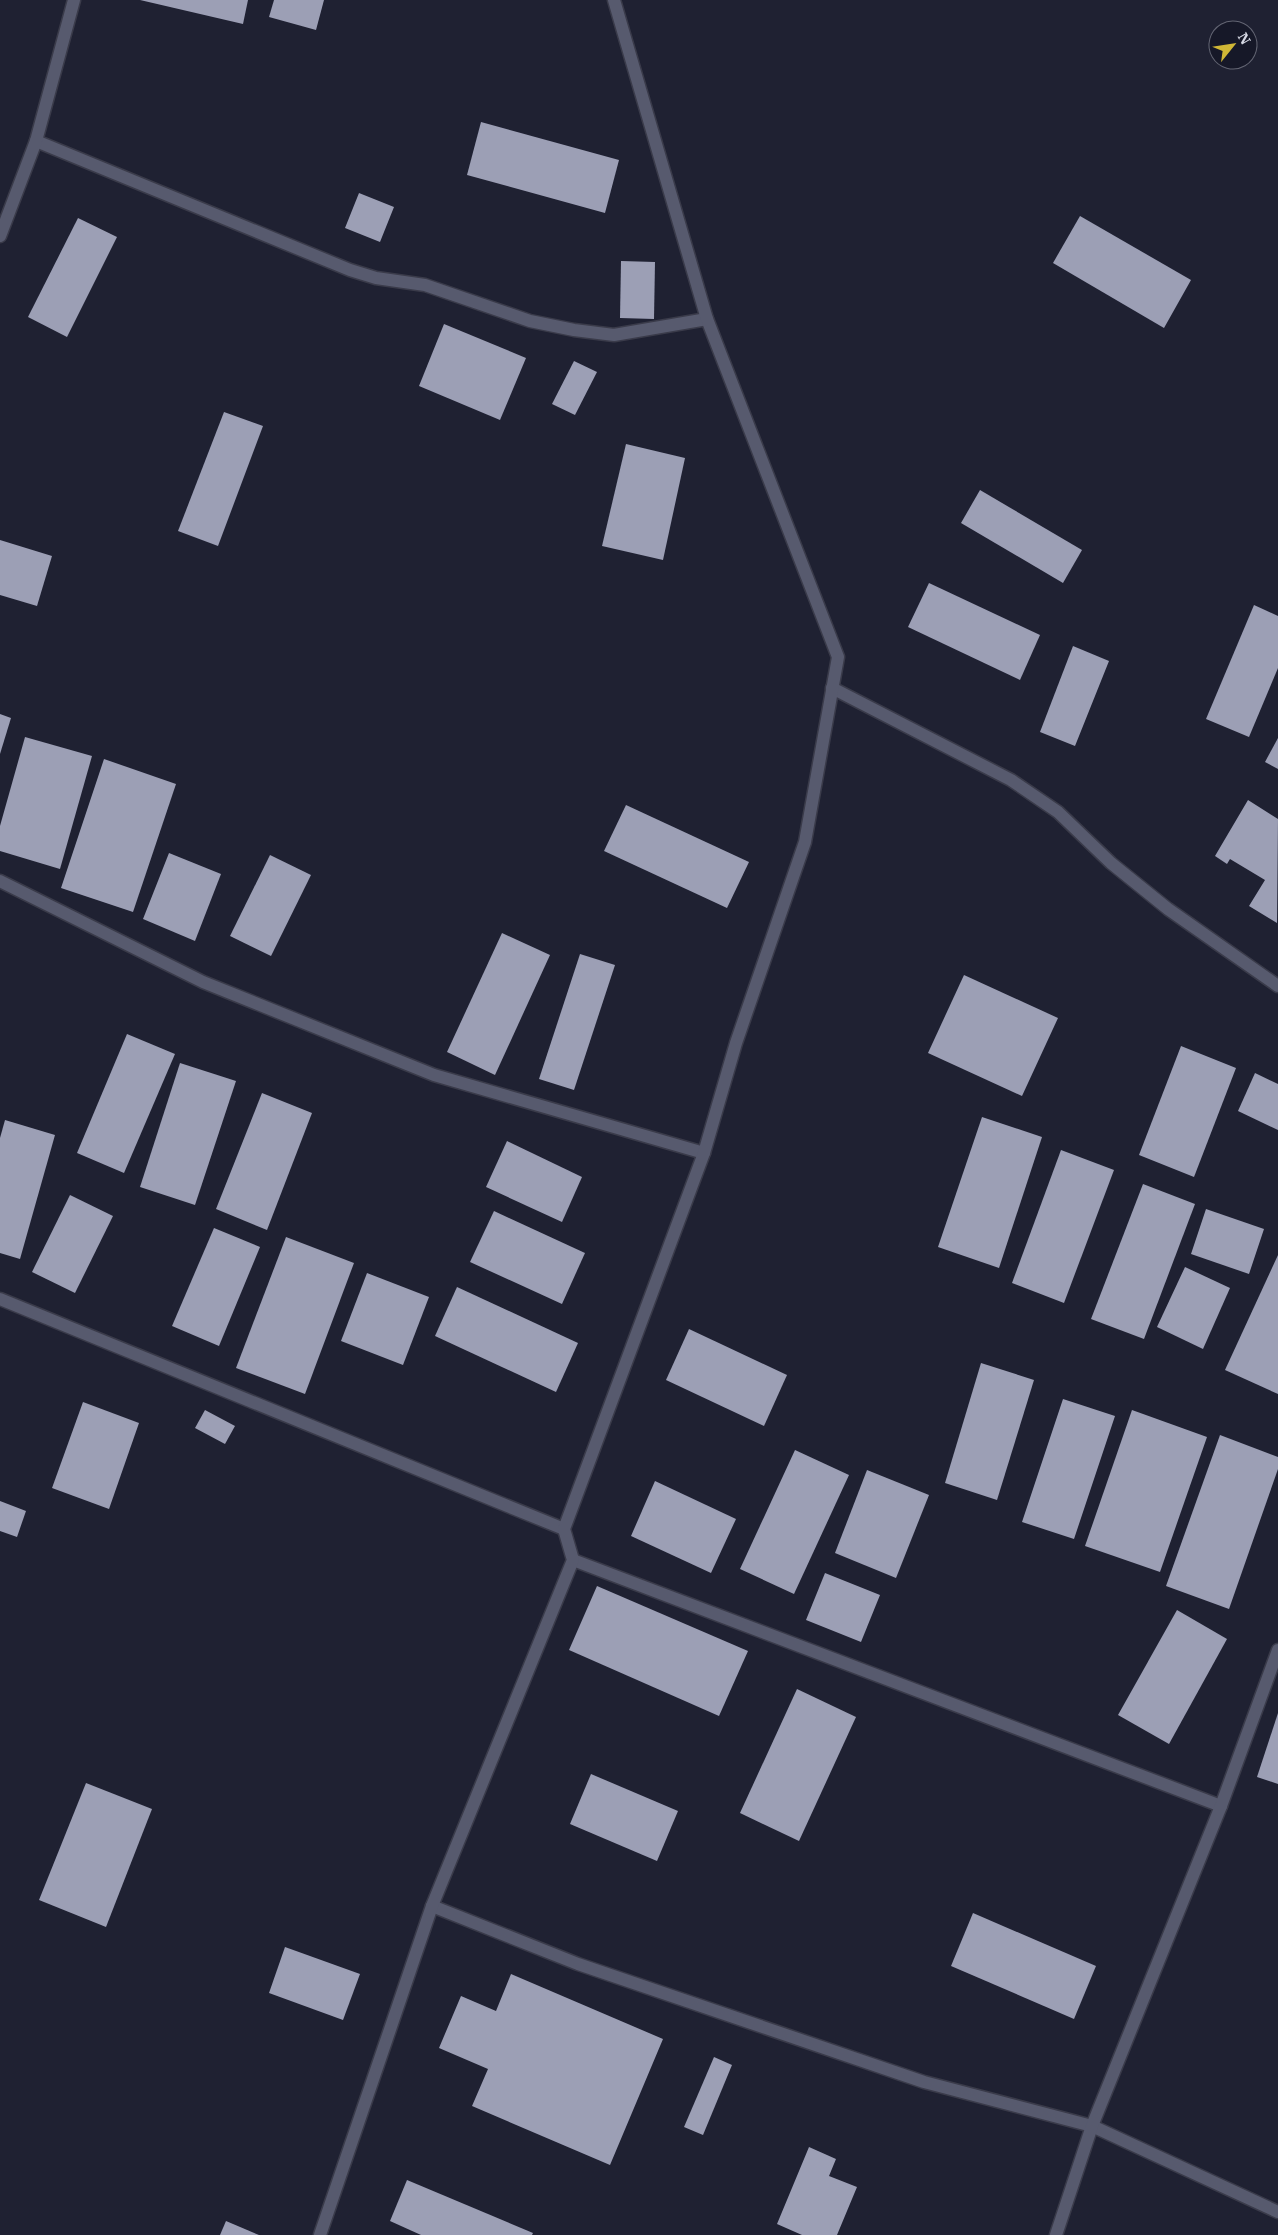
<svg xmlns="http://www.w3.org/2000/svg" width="1278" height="2235" font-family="'IBM Plex Serif',serif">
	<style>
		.building { fill: #9c9fb5 }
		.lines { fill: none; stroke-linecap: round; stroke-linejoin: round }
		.minor-casing { stroke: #3a3b4a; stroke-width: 15 }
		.minor { stroke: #575a6e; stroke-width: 12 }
	</style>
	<rect width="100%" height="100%" fill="#1f2132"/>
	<g class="building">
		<polygon points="140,0 248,0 243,24"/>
		<polygon points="274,0 324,0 316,30 269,17"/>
		<polygon points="481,122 619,160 605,213 467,175"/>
		<polygon points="359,193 394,207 380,242 345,228"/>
		<polygon points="1080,216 1191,280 1164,328 1053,263"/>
		<polygon points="78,218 117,237 67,337 28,317"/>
		<polygon points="621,261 655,262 654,319 620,318"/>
		<polygon points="444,324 526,358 500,420 419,386"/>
		<polygon points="574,361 597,372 575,415 552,404"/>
		<polygon points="224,412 263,426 218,546 178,531"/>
		<polygon points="626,444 685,458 663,560 602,546"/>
		<polygon points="980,490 1082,550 1063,583 961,523"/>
		<polygon points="0,540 52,556 37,606 0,595"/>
		<polygon points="929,583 1040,635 1020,680 908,627"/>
		<polygon points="1254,605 1278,616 1278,668 1249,737 1206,719"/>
		<polygon points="1073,646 1109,661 1075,746 1040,732"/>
		<polygon points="0,714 11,718 0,754"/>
		<polygon points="25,737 92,756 60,869 0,851 0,826"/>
		<polygon points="1278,738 1278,769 1265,762"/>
		<polygon points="104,759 176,784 133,912 61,888"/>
		<polygon points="1248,800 1278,819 1277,923 1249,906 1265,880 1230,859 1227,864 1215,856"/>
		<polygon points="626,805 749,862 727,908 604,851"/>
		<polygon points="169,853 221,874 195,941 143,919"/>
		<polygon points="270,855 311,875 271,956 230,936"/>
		<polygon points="502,933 550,955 495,1075 447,1052"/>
		<polygon points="580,954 615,965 574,1090 539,1079"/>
		<polygon points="964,975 1058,1018 1022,1096 928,1053"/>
		<polygon points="127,1034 175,1054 124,1173 77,1153"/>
		<polygon points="1181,1046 1236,1068 1194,1177 1139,1155"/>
		<polygon points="180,1063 236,1081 195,1205 140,1187"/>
		<polygon points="1255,1073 1278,1084 1278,1130 1238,1111"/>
		<polygon points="262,1093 312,1113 267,1230 216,1209"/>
		<polygon points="982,1117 1042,1137 999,1268 938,1247"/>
		<polygon points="5,1120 55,1135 20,1259 0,1253 0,1138"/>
		<polygon points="507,1141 582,1177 562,1222 486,1187"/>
		<polygon points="1061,1150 1114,1170 1064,1303 1012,1283"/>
		<polygon points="1143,1184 1195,1204 1144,1339 1091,1319"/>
		<polygon points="70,1195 113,1216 75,1293 32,1272"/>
		<polygon points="1206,1209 1264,1229 1249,1274 1191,1254"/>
		<polygon points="494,1211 585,1253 562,1304 470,1262"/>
		<polygon points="214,1228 260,1247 219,1346 172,1326"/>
		<polygon points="286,1237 354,1263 305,1394 236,1368"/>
		<polygon points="1278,1255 1278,1394 1225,1370"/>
		<polygon points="1185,1267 1230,1288 1203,1349 1157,1327"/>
		<polygon points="367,1273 429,1297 403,1365 341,1341"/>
		<polygon points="457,1287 578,1343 556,1392 435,1336"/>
		<polygon points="689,1329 787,1375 764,1426 666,1380"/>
		<polygon points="981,1363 1034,1380 997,1500 945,1483"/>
		<polygon points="1063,1399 1115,1416 1074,1539 1022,1522"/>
		<polygon points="83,1402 139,1423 109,1509 52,1488"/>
		<polygon points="205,1410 235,1426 225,1444 195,1428"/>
		<polygon points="1132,1410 1207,1437 1160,1572 1085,1546"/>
		<polygon points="1220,1435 1278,1457 1278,1469 1229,1609 1166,1586"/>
		<polygon points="795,1450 849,1475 794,1594 740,1569"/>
		<polygon points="867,1470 929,1495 896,1578 835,1553"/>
		<polygon points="655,1481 736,1519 711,1573 631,1536"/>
		<polygon points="0,1501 26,1511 17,1537 0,1531"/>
		<polygon points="825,1573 880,1595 861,1642 806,1620"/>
		<polygon points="597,1586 748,1651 719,1716 569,1650"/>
		<polygon points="1177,1610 1227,1639 1169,1744 1118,1715"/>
		<polygon points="797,1689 856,1717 799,1841 740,1813"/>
		<polygon points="1278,1713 1278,1784 1257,1777"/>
		<polygon points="591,1774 678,1811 657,1861 570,1824"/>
		<polygon points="86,1783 152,1809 106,1927 39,1900"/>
		<polygon points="973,1913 1096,1966 1074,2019 951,1966"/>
		<polygon points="285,1947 360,1974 343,2020 269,1993"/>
		<polygon points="511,1974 663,2039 610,2165 472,2106 488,2069 439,2048 461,1996 496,2011"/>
		<polygon points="714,2057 732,2065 703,2135 684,2127"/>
		<polygon points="809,2147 836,2159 829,2176 857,2187 837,2235 802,2235 777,2224"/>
		<polygon points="407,2180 533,2233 532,2235 421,2235 390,2221"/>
		<polygon points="226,2221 259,2235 220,2235"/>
	</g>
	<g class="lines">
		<g class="minor-casing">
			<g id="minor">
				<polyline points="36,141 350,270 376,278 425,285 530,321 574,330 614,335 707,319"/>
				<polyline points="0,236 36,141 74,0"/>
				<polyline points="832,688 1011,780 1058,812 1111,863 1168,909 1278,986"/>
				<polyline points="0,881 203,982 434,1075 704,1153"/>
				<polyline points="0,1299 564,1529"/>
				<polyline points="573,1560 1221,1806"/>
				<polyline points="432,1906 578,1964 924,2082 1092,2126 1278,2212"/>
				<polyline points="320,2235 432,1906 573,1560 564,1529 704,1153 736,1043 805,842 838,657 707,319 614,0"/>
				<polyline points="1056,2235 1092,2126 1221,1806 1278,1650"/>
			</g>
		</g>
		<use href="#minor" class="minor"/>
	</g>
	<g transform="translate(1233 45) rotate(60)"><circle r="24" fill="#161828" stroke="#636573"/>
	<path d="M0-4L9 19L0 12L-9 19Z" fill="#d0b736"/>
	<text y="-8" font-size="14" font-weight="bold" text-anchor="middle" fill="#d6d8e4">N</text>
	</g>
</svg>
